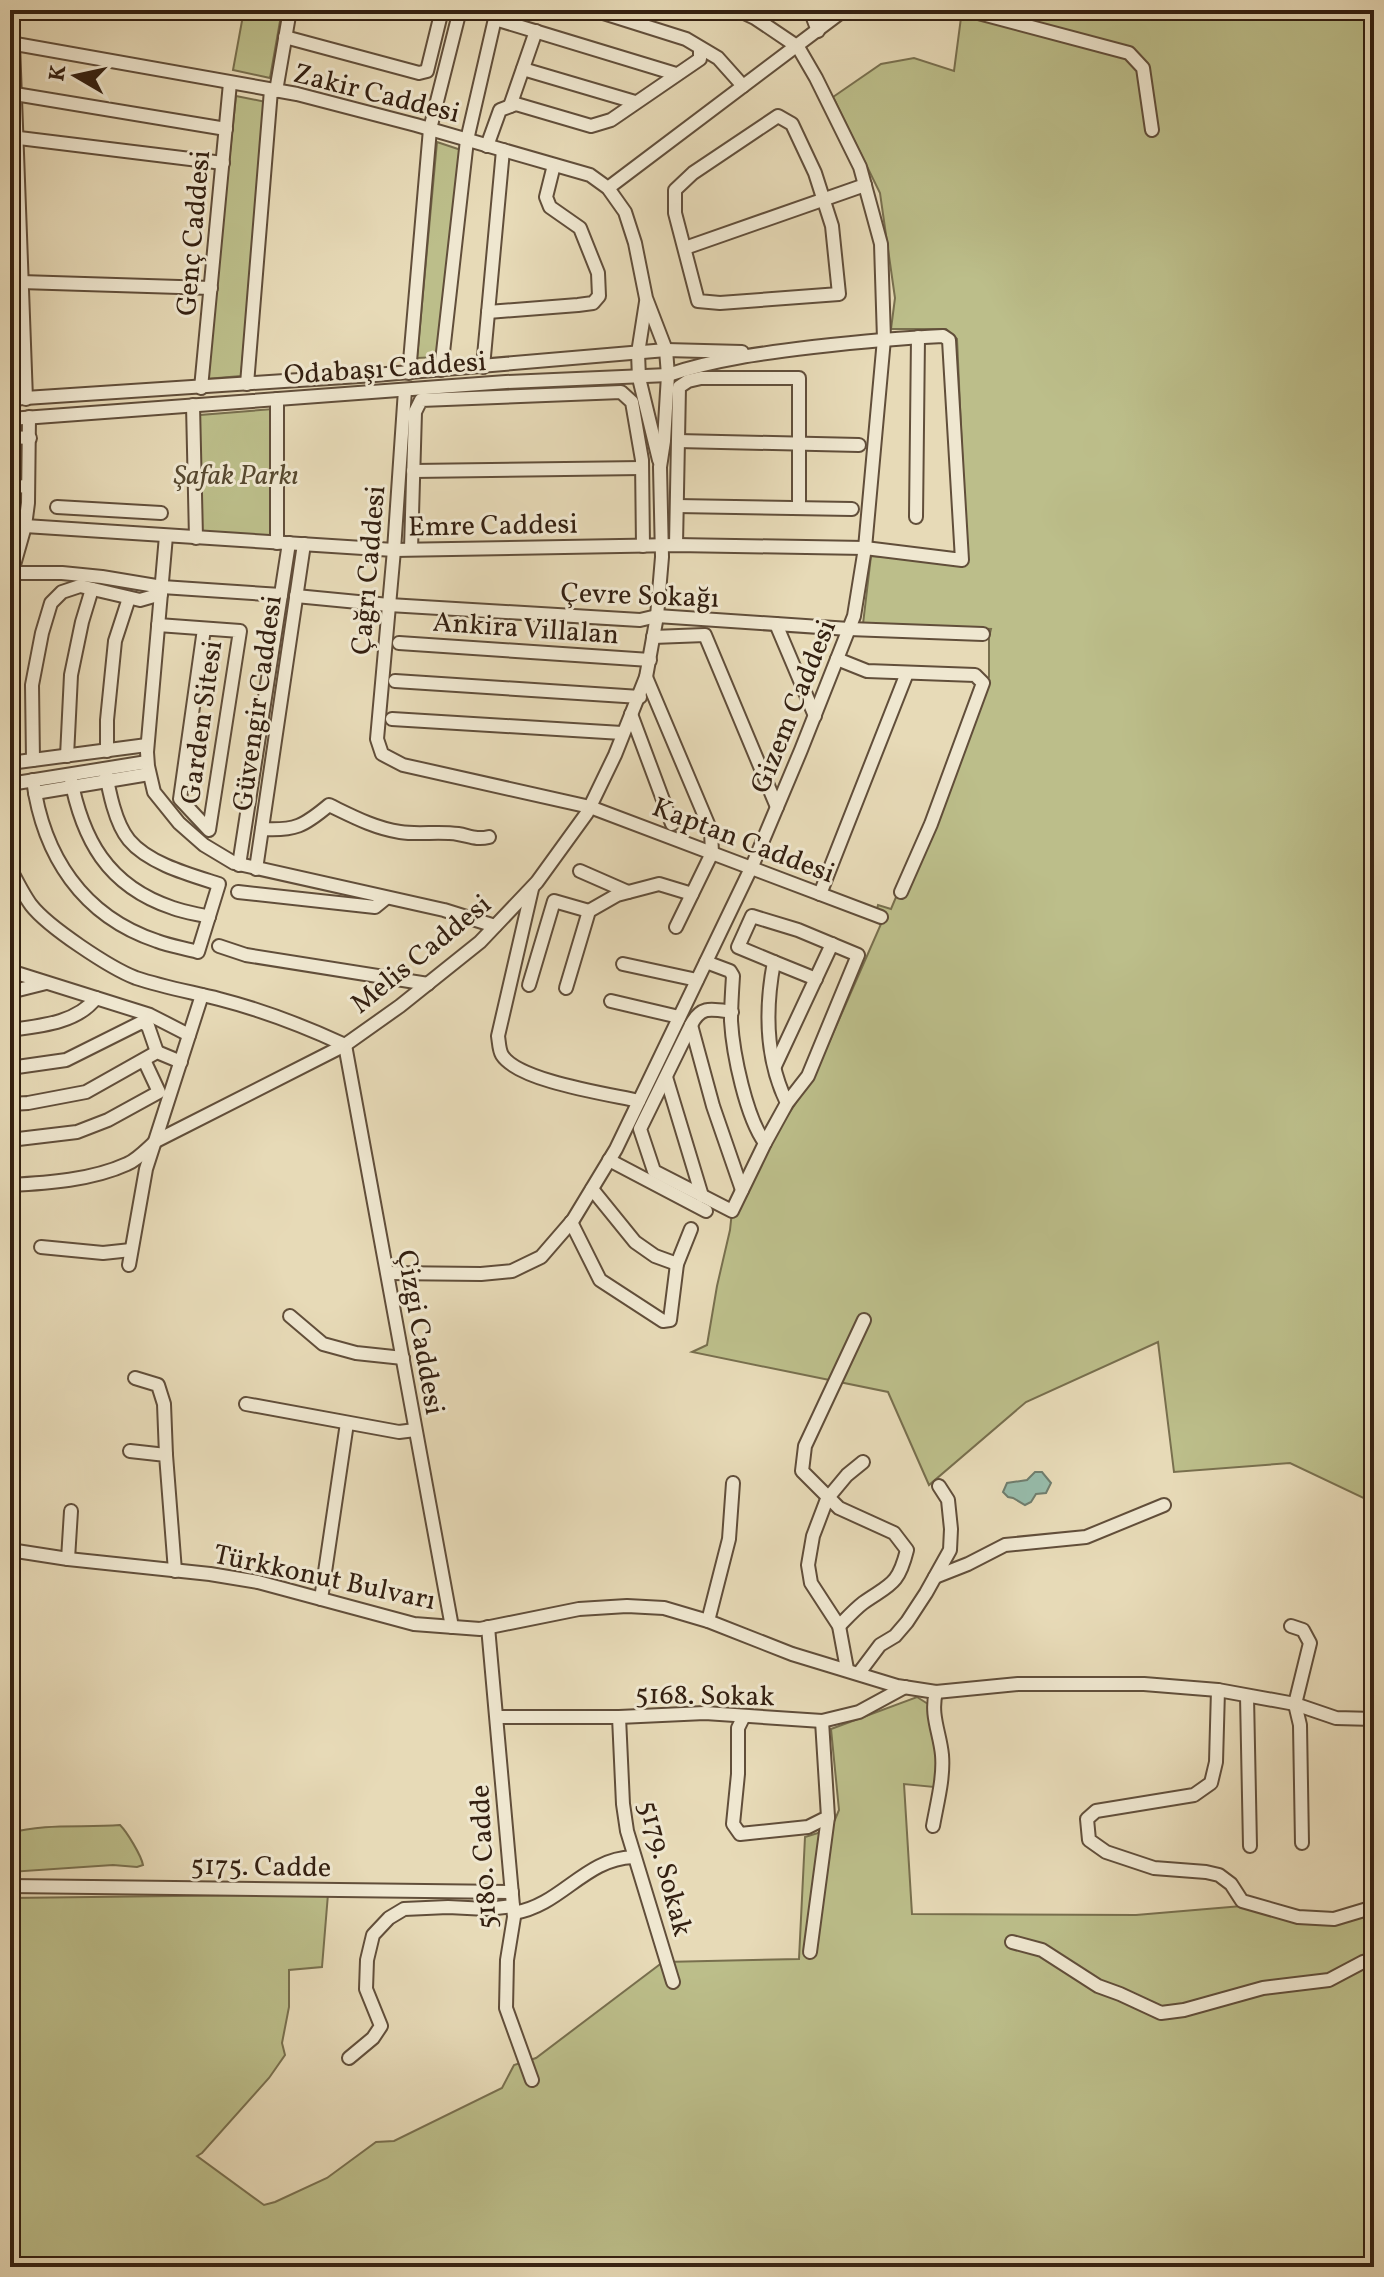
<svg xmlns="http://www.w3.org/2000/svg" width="1384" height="2277" viewBox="0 0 1384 2277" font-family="Vollkorn,serif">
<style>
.green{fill:#bcbe8a;stroke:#786f4e;stroke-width:2}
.water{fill:#97bbaa;stroke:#6f7d6d;stroke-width:2}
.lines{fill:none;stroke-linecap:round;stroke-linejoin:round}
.minor-casing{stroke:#614e3a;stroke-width:16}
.minor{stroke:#efe7d0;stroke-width:12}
.labels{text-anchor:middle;stroke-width:6;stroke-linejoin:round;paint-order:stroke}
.street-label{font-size:28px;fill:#342011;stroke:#efe7d0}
.park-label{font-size:28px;font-style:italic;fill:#56482f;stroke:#efe7d0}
</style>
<rect width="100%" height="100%" fill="#e7dab7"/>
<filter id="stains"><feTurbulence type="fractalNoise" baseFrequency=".0025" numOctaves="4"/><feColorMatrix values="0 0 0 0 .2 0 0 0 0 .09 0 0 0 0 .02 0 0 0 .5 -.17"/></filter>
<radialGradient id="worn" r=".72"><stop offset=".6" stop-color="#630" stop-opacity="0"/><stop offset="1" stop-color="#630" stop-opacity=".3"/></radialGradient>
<g class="green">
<path d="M244,10H282L270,78L233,70Z"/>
<path d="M962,10H1374V1382L1371,1383L1374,1392V1503L1290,1463L1174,1472L1158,1342L1026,1402L929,1485L888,1392L692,1352L707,1345L717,1286L730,1230L732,1211L773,1138L816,1072L881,924L874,921L878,905L891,909L989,677V637L991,629L863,624L871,556L967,563L957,339L946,329H891L895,298L880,193L833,97L881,64L914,58L954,71Z"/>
<path d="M236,96L266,102L241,376L206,379Z"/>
<path d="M437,142L461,150L438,357L417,358Z"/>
<path d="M273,409V538L199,534L200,415Z"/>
<path d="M917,1697L928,1704L929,1721L937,1759L934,1787L904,1784L912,1914L1136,1915L1242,1906L1306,1922L1365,1913L1374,1953V2267H10V1898L328,1894L322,1967L289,1970V2007L282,2043L285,2055L269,2078L202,2153L197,2156L264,2205L275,2202L327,2178L376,2142L394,2141L502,2088L514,2065L536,2058L663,1962L799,1959L805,1837L831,1829L839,1810L831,1729Z"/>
<path d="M120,1825C127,1832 141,1855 143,1865L137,1867L113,1865L10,1872V1833C45,1823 83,1828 120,1825Z"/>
</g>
<path class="water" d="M1035,1472H1042L1051,1483L1046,1493L1036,1494L1031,1502L1025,1505L1013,1498L1008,1497L1003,1492L1007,1483L1027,1480Z"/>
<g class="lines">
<g class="minor-casing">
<g id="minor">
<path d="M594,10L686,39L718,58L743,86"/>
<path d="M810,10L818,31"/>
<path d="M967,10L1129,53L1143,68L1152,130"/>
<path d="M495,19L676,74"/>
<path d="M285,37L419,73L427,71L442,10"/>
<path d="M10,43L297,94L416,125L590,175L608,188L625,212L635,243L646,298L666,350L668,375L664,441L660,467L662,557L657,616L646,677L615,755L587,813L537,882L480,942L400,1006L345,1045L156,1141C147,1149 137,1160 127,1164C92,1180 48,1183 10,1185"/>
<path d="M13,44L26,399"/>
<path d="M523,69L635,102"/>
<path d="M276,91L290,10"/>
<path d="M15,94L226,129"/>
<path d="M510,106L536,31"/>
<path d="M778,116L792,124L815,173L832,226L839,294L720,303L698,301L675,213V190L693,173Z"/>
<path d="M11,137L223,163"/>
<path d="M487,146L500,110L516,104L591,126L611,120L700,59V48"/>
<path d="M608,188L844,10"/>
<path d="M685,248L865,185"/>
<path d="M21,282L211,288"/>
<path d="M646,302L638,353L639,378L659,460"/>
<path d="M488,312L578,305L593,303L599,296L598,273L580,228L550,207L546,197L554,165"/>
<path d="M10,344L12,349L10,358"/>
<path d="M483,367L503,150"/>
<path d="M441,370L467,140L497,10"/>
<path d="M409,373L430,129L460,10"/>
<path d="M247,384L271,90"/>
<path d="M201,388L230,83"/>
<path d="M405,390L394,550L377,739L382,754L403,765L590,807L881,917"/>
<path d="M10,399L375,375L666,350L742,352"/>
<path d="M193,405L196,538"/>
<path d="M10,419L506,382L668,375C715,359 764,353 813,347C857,342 899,338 943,336L949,340L962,560L865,548L676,545L394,550L25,526"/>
<path d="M10,437L30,438"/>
<path d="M678,441L859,445"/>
<path d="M413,471L642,468"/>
<path d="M10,487L28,486"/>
<path d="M677,506L852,509"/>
<path d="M57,507L161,513"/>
<path d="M916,517L918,337"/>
<path d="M166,536L147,752L148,766L154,792L179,823L204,845L234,863L444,910L495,926"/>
<path d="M277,543V399"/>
<path d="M676,545L679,387L688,381L701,378H799V508"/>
<path d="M411,549L415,412L421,400L621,392L632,402L642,460L643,546"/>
<path d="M11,573H62L102,577L162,587L281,595"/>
<path d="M10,579L25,526L28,503L29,417"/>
<path d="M296,596L389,605L640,620L657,616L849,629L983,634"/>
<path d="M776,624L815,716"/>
<path d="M158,625L240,631L209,830L180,799L204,629"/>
<path d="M653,637L705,635L777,807"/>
<path d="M399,643L650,660"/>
<path d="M837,659L867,671L975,675L983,683L931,824L901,892"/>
<path d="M646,677L711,831L712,853L676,927"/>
<path d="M395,681L640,697"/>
<path d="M631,714L672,824"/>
<path d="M392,719L622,733"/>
<path d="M107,751V720L115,641L129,598"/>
<path d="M67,756L71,675L82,622L92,589"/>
<path d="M33,760L32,685L42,633L51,603L62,592L80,586L140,600L161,594"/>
<path d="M10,763L147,745"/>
<path d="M70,775C82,839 107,886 173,908C184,912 197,914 209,917"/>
<path d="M33,780C43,855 82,916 157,941C170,946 184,948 198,952L219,884C191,875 149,864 129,840C115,823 109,791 105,769"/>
<path d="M10,784L147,762"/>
<path d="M35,793L149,774"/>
<path d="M262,829C295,831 304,826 329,805C352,816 374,828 400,832C419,835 439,831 458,834C470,836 476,840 489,837"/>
<path d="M239,865L289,543"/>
<path d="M10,868C16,880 23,894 31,905C48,927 110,968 136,978C163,987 191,992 219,999C262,1010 304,1026 345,1045"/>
<path d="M256,869L304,544"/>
<path d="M580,871L628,892"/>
<path d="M532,889L498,1036C499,1042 499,1050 502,1055C518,1081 608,1094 639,1101"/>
<path d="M238,892L375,907L386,898"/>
<path d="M820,894L907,673"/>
<path d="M219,946L246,955L428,984"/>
<path d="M706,962L730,971L733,976C732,991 731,1006 731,1021C733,1054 746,1117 765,1143"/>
<path d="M774,962L816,979"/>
<path d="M623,964L697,980"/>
<path d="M10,971L150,1015L189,1035"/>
<path d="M529,985L554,901L589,911"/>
<path d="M566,988L589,911L617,895L659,884L692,894"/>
<path d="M10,992L46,983"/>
<path d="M611,1001L679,1017"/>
<path d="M732,1012C712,1009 701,1005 691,1025L640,1129L654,1171L732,1211L765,1143L787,1103C766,1060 765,1009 774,962L738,947L752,916L798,930L858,955L808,1076L787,1103"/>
<path d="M691,1025L713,1106L742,1190"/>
<path d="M10,1030C40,1026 77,1023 96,998"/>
<path d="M345,1045L452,1627"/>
<path d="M775,1066L832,944"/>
<path d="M10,1068L66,1060L142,1022L148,1026L157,1052"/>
<path d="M666,1077L702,1196"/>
<path d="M10,1104L28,1103L86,1092L157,1052L181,1062"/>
<path d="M10,1140L77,1132L108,1120L159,1092L144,1060"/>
<path d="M609,1160L706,1211"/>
<path d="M592,1189L635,1242L655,1256L677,1264"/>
<path d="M571,1222L600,1280L663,1321L670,1320L677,1264L691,1229"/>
<path d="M41,1247L103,1253L131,1250"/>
<path d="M129,1265L146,1169L202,995"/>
<path d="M388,1273L481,1274L512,1271L541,1257L573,1220L616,1149L753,864L801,750L854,616L865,548L884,339L881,244L860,167L816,78L798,47L755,18L738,10"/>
<path d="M290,1316L323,1344L356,1353L403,1358"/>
<path d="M135,1378L158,1385L164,1404L166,1455"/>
<path d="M246,1404L399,1432L415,1430"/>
<path d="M130,1451L166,1455L175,1571"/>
<path d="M10,1550L68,1559L210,1574L258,1582L414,1624L480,1629L579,1609L627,1606L664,1608L708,1621L792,1654L897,1686L936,1692L1018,1684H1144L1218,1690L1295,1704L1336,1718L1374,1719"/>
<path d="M68,1559L71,1511"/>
<path d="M935,1577L968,1564L1005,1545L1086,1537L1164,1505"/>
<path d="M321,1599L347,1423"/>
<path d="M708,1621L729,1539L733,1483"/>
<path d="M839,1626C846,1619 854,1610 863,1603C890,1584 898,1586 907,1550L894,1533L839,1508L802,1471L805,1446L864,1320"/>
<path d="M1291,1626L1303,1630L1310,1643L1295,1704L1300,1725L1302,1843"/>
<path d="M488,1627L514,1917L507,1960L506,2008L532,2080"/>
<path d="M847,1669L839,1626L811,1583L808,1565L813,1536L827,1499L847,1475L863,1462"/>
<path d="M859,1673L880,1645L895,1636L907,1622L926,1593L950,1550L951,1529L948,1500L939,1486"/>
<path d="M1218,1690L1216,1762L1211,1783L1194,1795L1096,1811L1087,1819L1089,1840L1106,1852L1154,1868L1206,1872L1219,1875L1231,1884L1242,1901L1298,1917L1334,1919L1374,1907"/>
<path d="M1247,1696L1250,1846"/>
<path d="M744,1716L738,1728V1774L733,1824L740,1834L808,1827L828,1817L822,1721"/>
<path d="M497,1717H619L705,1713L822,1721L859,1712L905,1687"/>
<path d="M619,1717L623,1804L627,1831L673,1982"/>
<path d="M933,1826C937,1803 944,1778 942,1755C940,1733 930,1715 936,1692"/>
<path d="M10,1886L512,1892"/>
<path d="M514,1913C562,1905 584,1859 633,1857"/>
<path d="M1012,1942L1042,1950L1098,1986L1120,1994L1161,2013L1184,2010L1263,1988L1329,1980L1363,1962L1374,1959"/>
<path d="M810,1952L828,1817"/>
<path d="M349,2058L373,2038L381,2026L366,1989L367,1960L373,1935L389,1918L404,1909L448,1907L487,1909L513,1906"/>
</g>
</g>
<use href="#minor" class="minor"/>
</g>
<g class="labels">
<g class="street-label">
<text transform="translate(377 92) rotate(14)" y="10">Zakir Caddesi</text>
<text transform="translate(192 233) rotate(-85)" y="10">Genç Caddesi</text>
<text transform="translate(385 367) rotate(-4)" y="10">Odabaşı Caddesi</text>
<text transform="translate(493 524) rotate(-1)" y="10">Emre Caddesi</text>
<text transform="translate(367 570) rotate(-85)" y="10">Çağrı Caddesi</text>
<text transform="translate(640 594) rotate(2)" y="10">Çevre Sokağı</text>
<text transform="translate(526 627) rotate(4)" y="10">Ankira Villalan</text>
<text transform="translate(256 703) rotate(-82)" y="10">Güvengir Caddesi</text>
<text transform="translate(792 706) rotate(-68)" y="10">Gizem Caddesi</text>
<text transform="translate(200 722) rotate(-82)" y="10">Garden Sitesi</text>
<text transform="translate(744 839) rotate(21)" y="10">Kaptan Caddesi</text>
<text transform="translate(420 953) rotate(-39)" y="10">Melis Caddesi</text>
<text transform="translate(422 1332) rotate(80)" y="10">Çizgi Caddesi</text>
<text transform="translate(325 1576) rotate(12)" y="10">Türkkonut Bulvarı</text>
<text transform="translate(705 1694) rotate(1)" y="10">5168. Sokak</text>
<text transform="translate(482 1857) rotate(-93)" y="10">5180. Cadde</text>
<text transform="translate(261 1865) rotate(1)" y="10">5175. Cadde</text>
<text transform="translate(667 1868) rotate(75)" y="10">5179. Sokak</text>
</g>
<g class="park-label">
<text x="236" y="484">Şafak Parkı</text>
</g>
</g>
<rect width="1384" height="2277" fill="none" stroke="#e7dab7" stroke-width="40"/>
<rect x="12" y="12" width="1360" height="2253" fill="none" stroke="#342011" stroke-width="4"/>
<rect x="20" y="20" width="1344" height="2237" fill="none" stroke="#342011" stroke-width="2"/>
<g transform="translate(76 76) rotate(279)" stroke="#efe7d0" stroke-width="6" paint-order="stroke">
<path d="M0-6L14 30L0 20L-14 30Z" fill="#342011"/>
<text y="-12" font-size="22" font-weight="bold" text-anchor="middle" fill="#342011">K</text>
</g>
<rect width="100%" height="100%" filter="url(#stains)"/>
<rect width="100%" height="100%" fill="url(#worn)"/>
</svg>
